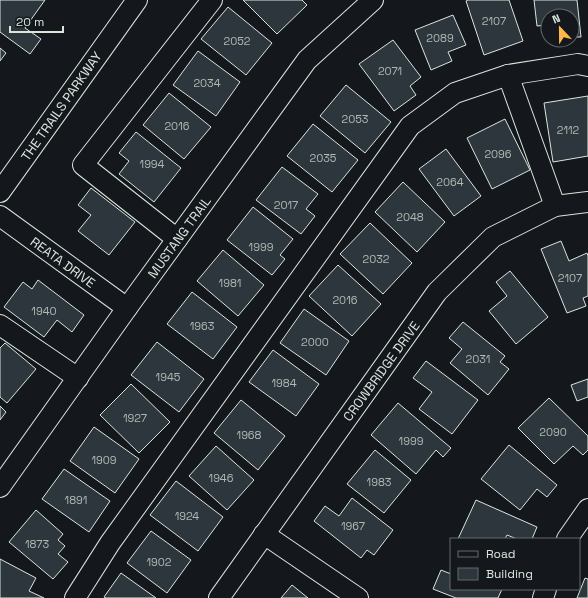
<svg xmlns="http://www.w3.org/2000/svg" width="588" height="598" viewBox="0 0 588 598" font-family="'Space Grotesk',sans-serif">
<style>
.building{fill:#2c363c;stroke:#d8e6dc}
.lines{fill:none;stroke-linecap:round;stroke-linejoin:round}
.minor-casing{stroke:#d8e6dc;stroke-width:22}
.minor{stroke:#14181c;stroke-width:20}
.labels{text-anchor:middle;stroke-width:3;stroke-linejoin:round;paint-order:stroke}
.number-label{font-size:11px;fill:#adbab4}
.street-label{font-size:13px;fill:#d8e6dc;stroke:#14181c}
</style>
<rect width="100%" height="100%" fill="#14181c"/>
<g class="building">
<path d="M0,0H45L25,28L41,39L30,54L0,32Z"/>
<path d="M243,0H302L307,5L277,34Z"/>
<path d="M468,0H509L523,41L484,55L466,1Z"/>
<path d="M534,0H577L581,37H572V16H548V25L537,26Z"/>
<path d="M228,7L272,43L246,75L201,39Z"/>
<path d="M453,15L466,45L448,52L452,61L431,70L415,30Z"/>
<path d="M393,40L421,77L410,86L416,95L394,111L359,64Z"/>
<path d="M0,48L6,53L0,61Z"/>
<path d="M198,51L240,82L216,116L173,85Z"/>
<path d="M346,85L391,122L365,153L320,116Z"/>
<path d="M169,93L211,127L184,159L143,125Z"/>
<path d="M588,96V156L553,162L544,103Z"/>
<path d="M505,119L530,170L492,189L467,138Z"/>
<path d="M313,124L358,160L332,192L287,156Z"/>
<path d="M136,132L181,168L154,202L119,174L129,161L119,153Z"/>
<path d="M446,149L481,196L454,216L419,169Z"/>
<path d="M282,167L318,194L306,209L315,216L301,234L256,200Z"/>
<path d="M403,182L445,222L417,252L375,212Z"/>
<path d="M91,188L135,222L109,255L78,231L91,215L78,205Z"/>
<path d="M253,207L293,239L280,255L285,259L272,275L227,240Z"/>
<path d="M370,223L412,263L383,294L340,254Z"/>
<path d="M561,241L569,261L587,253L588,256V296L583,298L586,306L567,313L541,249Z"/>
<path d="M223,250L264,285L238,316L197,281Z"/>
<path d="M338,265L381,304L352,336L309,296Z"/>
<path d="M510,271L548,317L516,344L489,311L507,296L496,282Z"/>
<path d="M38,280L84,315L72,332L57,320L44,337L4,307L23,282L32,289Z"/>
<path d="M192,292L237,327L213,359L167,324Z"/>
<path d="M304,309L349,341L326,375L280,343Z"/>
<path d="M463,322L505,356L500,362L509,369L488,395L450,363L462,349L449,338Z"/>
<path d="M157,342L204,379L179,412L131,375Z"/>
<path d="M5,343L36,369L7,403L0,397V348Z"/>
<path d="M273,350L319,384L296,416L249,382Z"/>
<path d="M426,361L478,400L452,434L419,409L432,392L413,378Z"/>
<path d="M588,379V397L577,401L571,385Z"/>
<path d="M131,384L170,422L139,453L100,415Z"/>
<path d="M549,398L588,436V450L583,455L573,446L554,464L518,428Z"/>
<path d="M241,400L285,436L258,470L214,433Z"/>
<path d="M398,403L451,448L443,457L436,450L416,474L371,435Z"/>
<path d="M0,406L6,412L0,420Z"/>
<path d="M94,427L139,459L115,493L70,461Z"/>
<path d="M509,445L557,485L547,497L537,489L520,510L481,479Z"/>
<path d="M216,446L254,480L227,510L189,476Z"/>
<path d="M375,450L411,480L384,513L347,484Z"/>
<path d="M64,469L110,501L89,532L42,499Z"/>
<path d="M176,481L223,517L198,551L150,515Z"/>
<path d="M352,498L393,530L374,555L367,550L361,558L314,521L325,506L339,516Z"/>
<path d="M476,500L537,527L532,539H517L507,535L505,539H458Z"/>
<path d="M36,510L63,534L58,540L65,546L58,554L68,562L53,579L9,542Z"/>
<path d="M151,531L191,560L167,593L127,563Z"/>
<path d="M0,559L36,578L29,591L44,598H0Z"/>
<path d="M441,570L451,574V589H502L498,598H456L433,589Z"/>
<path d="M121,573L156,598H106L104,597Z"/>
<path d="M585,578L588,579V598H577Z"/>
<path d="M292,585L308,598H281Z"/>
</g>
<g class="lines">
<g class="minor-casing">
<g id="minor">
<path d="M508,75L555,206"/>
<path d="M0,192L137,0"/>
<path d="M0,216L127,308"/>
<path d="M177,239L83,165L212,0"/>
<path d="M0,325L78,378"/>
<path d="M0,487L127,308L307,60L373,0"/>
<path d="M264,534L358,598"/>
<path d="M567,539L588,509"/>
<path d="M75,598L110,543L410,126L455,93L508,75L578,64L588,66"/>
<path d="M219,598L437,292L493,237L555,206L588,202"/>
<path d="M543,598L546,589"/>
</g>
</g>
<use href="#minor" class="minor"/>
</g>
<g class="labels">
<g class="number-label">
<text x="494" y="25">2107</text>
<text x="440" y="42">2089</text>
<text x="237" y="45">2052</text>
<text x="390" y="75">2071</text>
<text x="207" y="87">2034</text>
<text x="355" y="123">2053</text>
<text x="177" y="130">2016</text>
<text x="568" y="134">2112</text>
<text x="498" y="158">2096</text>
<text x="323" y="162">2035</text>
<text x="152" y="168">1994</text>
<text x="450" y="186">2064</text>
<text x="286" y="209">2017</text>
<text x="410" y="221">2048</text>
<text x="261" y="251">1999</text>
<text x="376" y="263">2032</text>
<text x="570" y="282">2107</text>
<text x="230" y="287">1981</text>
<text x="345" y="304">2016</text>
<text x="44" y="315">1940</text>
<text x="202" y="330">1963</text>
<text x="315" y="346">2000</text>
<text x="478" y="363">2031</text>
<text x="168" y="381">1945</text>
<text x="284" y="387">1984</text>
<text x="135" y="422">1927</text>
<text x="553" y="436">2090</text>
<text x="249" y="439">1968</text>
<text x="411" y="445">1999</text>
<text x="104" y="464">1909</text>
<text x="221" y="482">1946</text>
<text x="379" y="486">1983</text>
<text x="76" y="504">1891</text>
<text x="187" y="520">1924</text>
<text x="353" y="530">1967</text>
<text x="37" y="548">1873</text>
<text x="159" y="566">1902</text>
</g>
<g class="street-label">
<text transform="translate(61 106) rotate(-55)" y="5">THE TRAILS PARKWAY</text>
<text transform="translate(179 237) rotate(-54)" y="5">MUSTANG TRAIL</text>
<text transform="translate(63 262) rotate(36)" y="5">REATA DRIVE</text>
<text transform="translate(381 371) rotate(-54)" y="5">CROWBRIDGE DRIVE</text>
</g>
</g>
<rect x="450" y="538" width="130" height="52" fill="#14181c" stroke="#626a69"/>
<rect x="458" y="551" width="20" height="6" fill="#14181c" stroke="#626a69"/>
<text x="486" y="558" font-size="12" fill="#d8e6dc">Road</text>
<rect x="458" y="568" width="20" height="12" fill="#2c363c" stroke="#626a69"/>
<text x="486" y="578" font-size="12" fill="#d8e6dc">Building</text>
<g transform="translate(560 28) rotate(338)"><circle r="19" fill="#14181c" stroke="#626a69"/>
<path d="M0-3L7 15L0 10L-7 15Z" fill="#ffb74d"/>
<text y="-6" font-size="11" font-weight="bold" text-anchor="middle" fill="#d8e6dc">N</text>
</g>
<path d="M10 26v6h53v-6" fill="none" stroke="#d8e6dc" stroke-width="2"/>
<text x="16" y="26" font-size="12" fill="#d8e6dc" stroke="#14181c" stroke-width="3" paint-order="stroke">20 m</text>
</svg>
